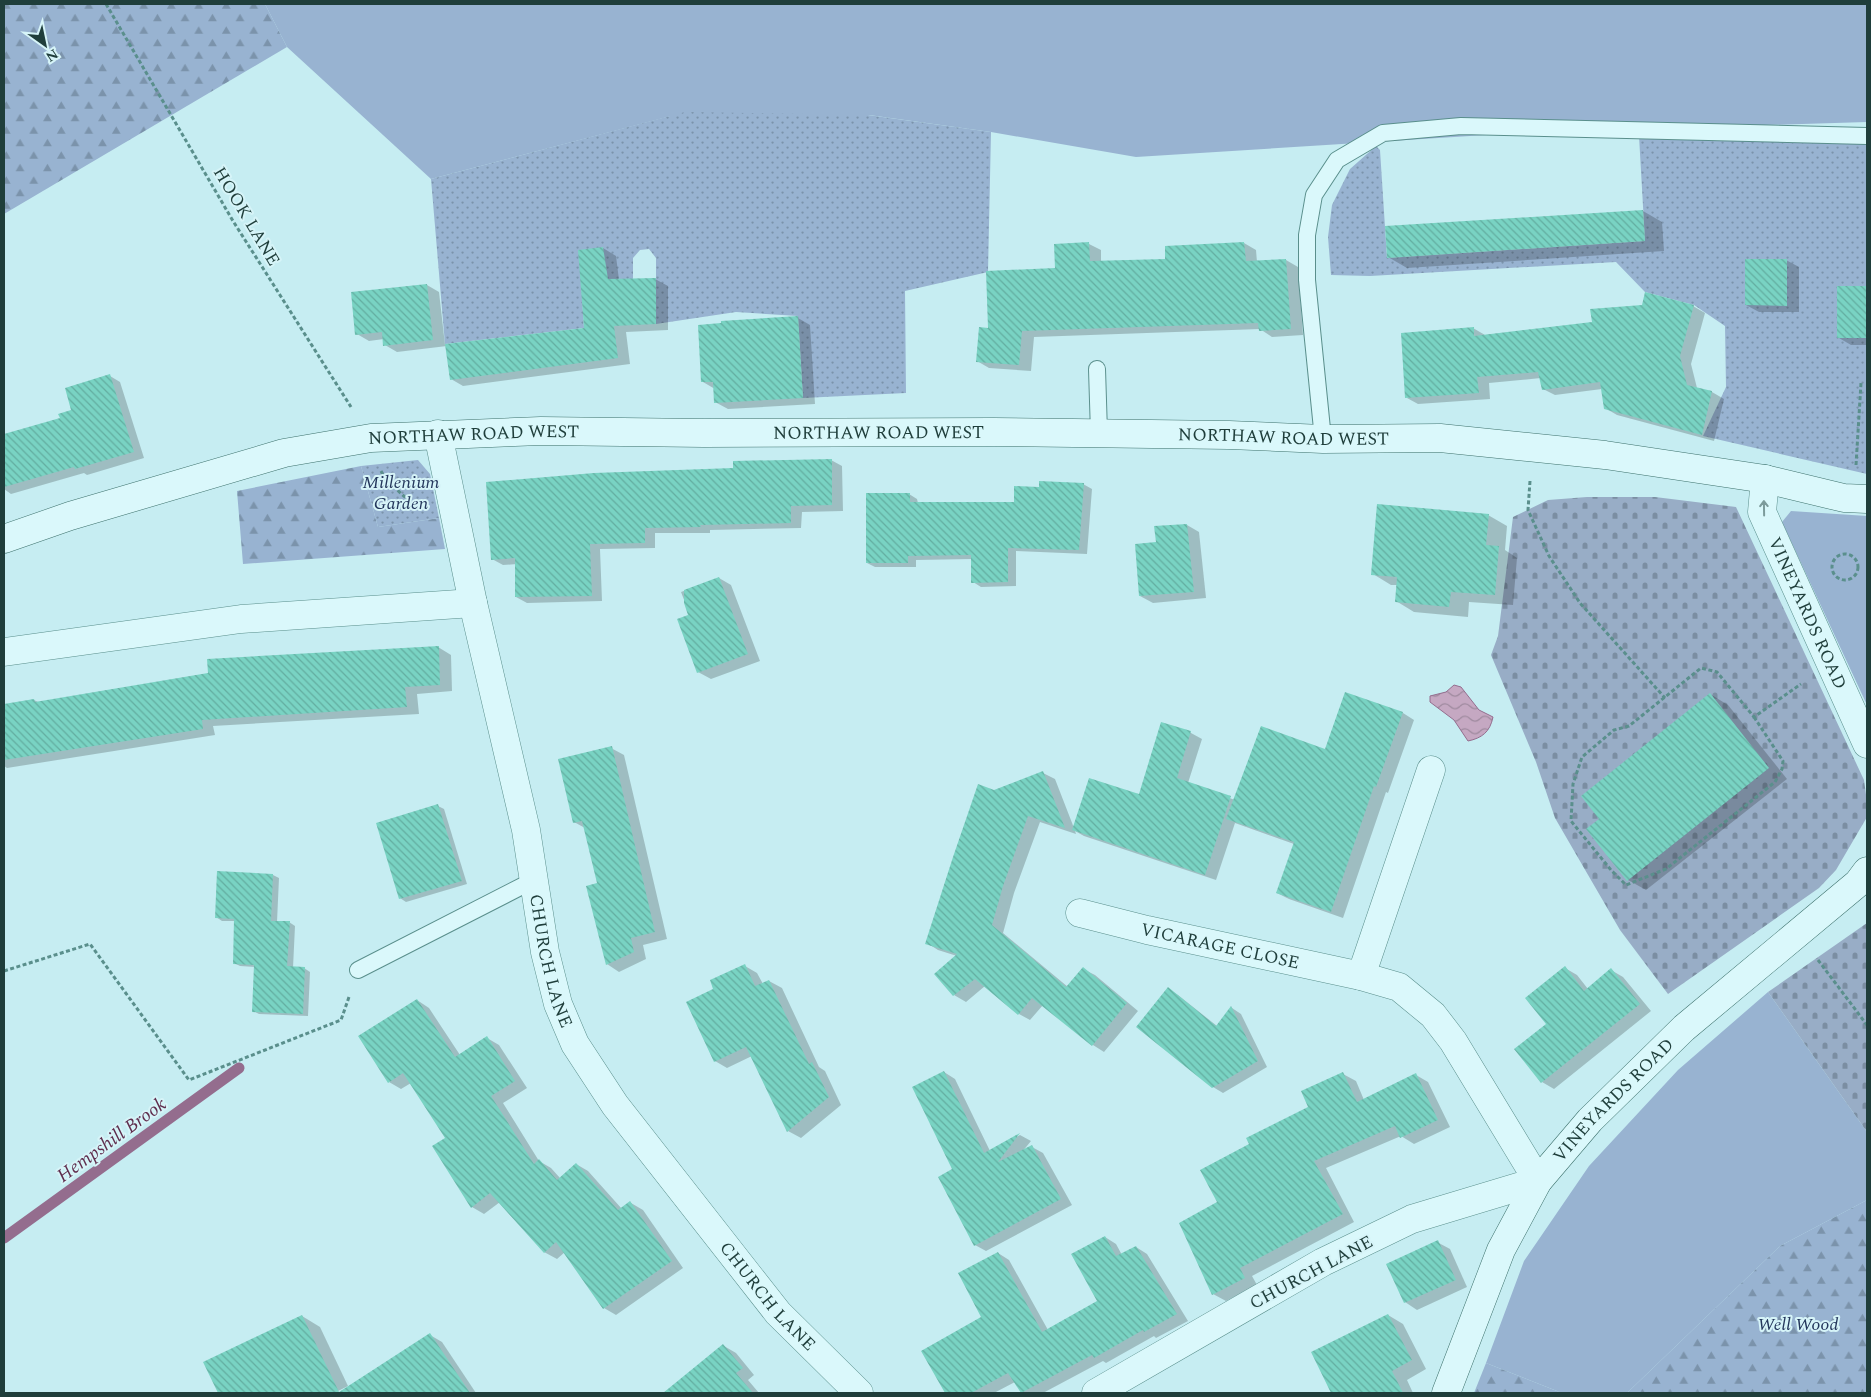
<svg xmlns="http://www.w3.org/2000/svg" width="1871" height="1397" viewBox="0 0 1871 1397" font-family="Spectral,serif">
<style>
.green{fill:#98b3d1}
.forest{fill:url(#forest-firs)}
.cemetery{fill:url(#cemetery-stones)}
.garden{fill:url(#garden-dots)}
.water{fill:url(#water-waves);stroke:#946d8e}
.shadow{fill:#0003}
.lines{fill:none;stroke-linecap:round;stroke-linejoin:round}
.stream{stroke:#946d8e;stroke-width:11}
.building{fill:url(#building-back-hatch)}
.lane-casing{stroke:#5a8f8c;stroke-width:18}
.street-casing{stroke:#5a8f8c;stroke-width:29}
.secondary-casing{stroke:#3d716c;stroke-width:29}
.path{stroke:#5a8f8c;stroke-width:3;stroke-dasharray:4 2.5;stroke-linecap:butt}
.lane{stroke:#daf8fb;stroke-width:16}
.street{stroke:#daf8fb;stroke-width:28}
.secondary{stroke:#daf8fb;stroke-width:28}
.oneway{stroke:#7c9b9b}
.labels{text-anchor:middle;stroke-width:4;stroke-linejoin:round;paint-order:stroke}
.street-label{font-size:18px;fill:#1f3e3b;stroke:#d6f4f8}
.park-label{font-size:18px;font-style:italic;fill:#24375c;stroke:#d6f4f8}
.water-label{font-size:19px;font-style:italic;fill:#5f2d4d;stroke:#d6f4f8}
</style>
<defs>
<pattern id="forest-firs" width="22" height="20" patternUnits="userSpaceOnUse" patternTransform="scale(1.25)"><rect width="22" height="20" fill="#98b3d1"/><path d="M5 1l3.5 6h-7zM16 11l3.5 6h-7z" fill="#7b93ab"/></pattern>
<pattern id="cemetery-stones" width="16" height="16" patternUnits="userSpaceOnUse" patternTransform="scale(1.25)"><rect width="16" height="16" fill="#98adc6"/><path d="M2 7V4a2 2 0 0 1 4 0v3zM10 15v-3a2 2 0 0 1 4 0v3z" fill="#7b8ea2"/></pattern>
<pattern id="garden-dots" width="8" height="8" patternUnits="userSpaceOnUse" patternTransform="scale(1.25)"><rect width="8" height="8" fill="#98b3d1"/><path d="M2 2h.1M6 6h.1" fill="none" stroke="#7b93ab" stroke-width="1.8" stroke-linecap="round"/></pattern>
<pattern id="water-waves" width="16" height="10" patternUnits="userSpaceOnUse" patternTransform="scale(1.25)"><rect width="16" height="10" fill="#c5a8c2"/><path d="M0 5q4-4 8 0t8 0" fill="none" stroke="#9f8a9f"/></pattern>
<pattern id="building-back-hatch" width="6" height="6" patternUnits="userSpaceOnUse" patternTransform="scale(1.25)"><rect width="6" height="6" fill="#79d3c3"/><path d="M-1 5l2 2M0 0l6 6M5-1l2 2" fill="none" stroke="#63ada0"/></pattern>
</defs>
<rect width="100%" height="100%" fill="#c6edf2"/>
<g class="green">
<path d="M265,4H1867V122L1534,132L1136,157L991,132L869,115L671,116L431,179L287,47Z"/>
<path d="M1791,511L1867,516V705L1782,522Z"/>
<path d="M1768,992L1867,1132V1200L1780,1246L1627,1393H1562L1486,1363L1524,1261L1589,1166L1678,1070Z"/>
</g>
<g class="forest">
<path d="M4,4H265L287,47L4,214Z"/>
<path d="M361,466L378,527L439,518L445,549L243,564L237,491Z"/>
<path d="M1867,1200V1393H1627L1780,1246Z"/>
<path d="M1486,1363L1562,1393H1474Z"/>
</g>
<g class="cemetery">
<path d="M1587,497H1655L1736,507L1864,780L1867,802V817L1836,870L1819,888L1668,994L1620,930L1555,818L1536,762L1491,655L1498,636L1513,517L1548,500Z"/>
<path d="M1867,923V1132L1768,992Z"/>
</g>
<g class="garden">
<path d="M685,112L868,115L991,132L988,272L905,291L906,393L803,398L798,316L736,312L656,324V258L649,249L640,250L633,258V279L581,280L584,328L445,344L431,179Z"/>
<path d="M1639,136L1867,140V474L1703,436L1726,387L1725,326L1694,305L1645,292L1616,262L1370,276L1331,275L1328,237L1332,205L1350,169L1376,146L1380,150L1387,258L1645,241Z"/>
<path d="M418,460L430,474L439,518L378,527L361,466Z"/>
</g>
<path class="water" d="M1454,685L1461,687L1479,710L1493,717C1490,732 1482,738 1468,741L1454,720L1430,702V696L1446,692Z"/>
<g class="shadow">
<path d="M1643,211L1662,222L1664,251L1407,268L1388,257L1386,228Z"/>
<path d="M1244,243L1256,250L1257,262L1286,260L1298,267L1303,335L1272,337L1260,329L1034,337L1031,371L989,368L977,361L990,329L1056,269L1089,244L1101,250V262L1167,260Z"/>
<path d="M603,248L616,256L619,280L655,279L668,286V330L626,332L630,364L463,386L451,379L447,346L397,352L385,345L384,339L369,341L357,334L427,285L439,292L445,345L585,329Z"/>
<path d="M1786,260L1799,267V312H1759L1746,305Z"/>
<path d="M1839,287H1867V345H1851L1839,338Z"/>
<path d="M1693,306L1705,313L1691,364L1697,388L1712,392L1724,399L1714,441L1617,415L1605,408L1602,389L1555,395L1543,389L1541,378L1489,383L1490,399L1418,404L1407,398L1473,328L1485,335L1594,323Z"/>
<path d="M798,318L810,325L815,404L728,409L715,402V389L703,382Z"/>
<path d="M110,376L120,382L144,458L87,475L84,473L11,494L4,489V436L61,419L73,411Z"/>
<path d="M831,460L842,466L843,511L802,512L801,528L710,530V533H655V548L600,549L602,601L527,603L516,597L517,564L503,565L492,559L734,469Z"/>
<path d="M1083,484L1092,489L1087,554L1016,551V586L981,587L973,582L972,559L916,560V567H875L867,563L909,494L917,499L918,503H1015L1040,488Z"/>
<path d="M1488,515L1507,526L1505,550L1517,558L1513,605L1469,602L1468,617L1414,612L1396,601L1397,585H1391L1373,574Z"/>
<path d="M1187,525L1199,532L1206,598L1153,603L1140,596L1158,543Z"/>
<path d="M719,578L731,585L760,661L711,679L698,672L690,615L681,592Z"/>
<path d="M438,647L451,655L452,691L417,694L419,714L213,726L215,735L7,768L4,766V705L34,700L38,702Z"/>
<path d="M1710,694L1728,705L1787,779L1646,890L1628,880L1601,819Z"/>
<path d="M1403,713L1414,720L1388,793L1386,792L1343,918L1289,899L1277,893L1294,844L1235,823L1216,880L1084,836L1075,831L1076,834L1040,822L1014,893L1003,933L1068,987L1083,969L1095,975L1138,1011L1104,1052L1093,1045L1043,1005L1030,1020L1019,1014L985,986L966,1002L954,995L936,974L957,956L938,950L927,943L994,791L1043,773L1055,779L1074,828L1140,796L1162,724L1191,733L1202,739L1188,783L1235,800L1326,750Z"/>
<path d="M611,748L624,755L667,939L643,945L646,959L619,972L607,964L588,887L598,884L585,828L574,822Z"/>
<path d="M438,806L444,809L467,884L406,902L400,898Z"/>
<path d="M218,873L273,875L279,878L277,922H289L295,926L293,968H304L310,972L308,1016L259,1014L253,1011L255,967L240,966L234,963L236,921H222L216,917Z"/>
<path d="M745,966L757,973L763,984L769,981L782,988L819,1067L825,1071L841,1105L801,1138L788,1131L752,1056L727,1068L715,1061V989Z"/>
<path d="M1565,968L1577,975L1588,989L1611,970L1623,977L1651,1011L1554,1089L1542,1082L1548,1024Z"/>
<path d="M1168,989L1178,995L1217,1026L1232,1008L1241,1014L1267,1067L1223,1093L1213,1087L1138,1026Z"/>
<path d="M417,1000L429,1008L460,1055L487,1038L499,1045L527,1088L503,1103L539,1161L551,1168L560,1178L576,1164L588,1171L622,1209L631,1203L643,1210L683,1268L616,1315L604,1308L565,1252L557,1259L544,1252L500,1202L484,1214L472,1207L446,1138L411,1083L401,1089L389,1082Z"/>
<path d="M944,1072L955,1079L990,1151L1020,1135L1031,1141L1022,1152L1032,1147L1043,1153L1072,1205L986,1251L975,1245L954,1170Z"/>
<path d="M1343,1074L1356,1081L1364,1100L1416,1075L1428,1082L1450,1127L1414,1144L1401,1136L1326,1168L1354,1222L1252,1276L1257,1285L1226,1301L1213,1294L1218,1202L1250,1144L1309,1107Z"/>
<path d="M1105,1237L1116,1244L1122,1255L1136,1247L1147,1254L1188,1321L1156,1338L1154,1336L1106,1363L1103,1361L1043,1393H1022L1015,1382L994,1393H946L922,1351L983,1317L998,1253L1009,1260L1048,1330L1099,1301Z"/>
<path d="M1437,1242L1450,1249L1467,1287L1417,1310L1405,1302Z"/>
<path d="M1388,1315L1403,1324L1426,1369L1407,1380L1413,1393H1371L1368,1388L1366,1393H1333L1313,1353Z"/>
<path d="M302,1316L320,1327L348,1386L334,1393H219L205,1362Z"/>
<path d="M430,1335L442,1342L476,1393H371L362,1379Z"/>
<path d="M724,1346L736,1353L754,1375L748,1380L759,1393H665Z"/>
</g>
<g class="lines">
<path class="stream" d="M4,1238L239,1068"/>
</g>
<g class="building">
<path d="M1643,210L1645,241L1387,258L1385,226Z"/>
<path d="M1089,242L1090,261L1165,259V246L1244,242L1246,261L1286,259L1291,329L1259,331L1258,323L1022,331L1019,365L976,362L979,327L988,328L986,271L1055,268L1054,244Z"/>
<path d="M603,247L608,279L656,278V324L614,326L618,358L450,380L445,344L584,328L578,250Z"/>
<path d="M1745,259H1787V306L1745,305Z"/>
<path d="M427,284L433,340L383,346L382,332L355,335L351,292Z"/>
<rect x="1837" y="286" width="30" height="52"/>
<path d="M1645,292L1694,305L1680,356L1687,385L1712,391L1702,435L1604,409L1600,382L1542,390L1538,372L1477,377L1479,393L1405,398L1401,333L1474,327V336L1592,322L1590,309L1642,305Z"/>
<path d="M798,316L803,398L714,403L713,382H701L698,325L721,323V321Z"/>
<path d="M110,374L134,452L75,469L74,467L4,487V434L60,418L58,414L71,410L65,388Z"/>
<path d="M832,459V505L791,506V523L700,525L701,527L645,528V543L590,544L592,596L515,597V558L491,560L486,482L594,473L733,468V461Z"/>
<path d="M1039,481L1084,483L1079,550L1008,548V582L971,583V555L908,556V563H866V493H910V502H1014V486L1039,487Z"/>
<path d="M1377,504L1489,514L1486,545L1499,546L1495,595L1451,592L1449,607L1395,602L1397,577L1371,575Z"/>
<path d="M1187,524L1194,592L1139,596L1135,544L1156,542L1154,526Z"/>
<path d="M719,577L748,654L697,673L677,619L688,615L684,603V590Z"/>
<path d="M439,646L440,685L405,687L407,707L202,720L203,729L4,760V704L34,699L35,702L208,673L207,659Z"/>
<path d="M1345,692L1403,712L1376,787L1374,786L1331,912L1276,893L1294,842L1226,819L1261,726L1325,749Z"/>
<path d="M1710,693L1769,768L1627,881L1586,829L1599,819L1581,796Z"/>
<path d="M1161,722L1191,731L1177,778L1231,796L1205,875L1072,830L1089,778L1139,794Z"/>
<path d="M612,746L655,932L631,938L634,952L606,965L586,886L597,883L582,821L573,823L558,759Z"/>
<path d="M1043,771L1065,828L1028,816L1003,886L992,925L1066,987L1083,967L1127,1003L1092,1046L1032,998L1018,1015L975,979L953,996L934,974L957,954L925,944L953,857L978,784L994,790Z"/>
<path d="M438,804L462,881L399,899L376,823Z"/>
<path d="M217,871L273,874L271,921H290L287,966L305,967L303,1014L252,1012L254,965L233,964L234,919L215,918Z"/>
<path d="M745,964L755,986L769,980L809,1064L812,1062L829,1097L787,1132L746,1047L714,1062L686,1002L713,989L710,980Z"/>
<path d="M1565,966L1584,991L1611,968L1640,1004L1541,1083L1514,1049L1546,1024L1525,998Z"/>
<path d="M1168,987L1216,1026L1231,1006L1258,1061L1212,1088L1136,1027Z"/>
<path d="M417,999L455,1057L487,1036L515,1081L491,1096L534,1164L539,1159L557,1180L576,1163L618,1210L630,1201L672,1261L603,1309L556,1242L544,1253L490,1193L471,1208L432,1146L445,1138L403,1073L388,1083L358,1036Z"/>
<path d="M944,1071L984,1153L1020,1133L998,1162L1032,1145L1061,1199L974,1246L938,1177L952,1169L912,1087Z"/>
<path d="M1343,1072L1357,1102L1416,1073L1438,1120L1400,1138L1395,1126L1314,1161L1343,1214L1240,1268L1245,1278L1212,1295L1179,1223L1217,1202L1200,1170L1249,1144L1246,1138L1308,1107L1301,1091Z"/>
<path d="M1105,1236L1116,1256L1136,1246L1177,1314L1144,1332L1143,1330L1094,1358L1092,1355L1021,1393L1008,1373L971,1393H945L921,1351L981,1317L958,1273L998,1252L1042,1332L1097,1301L1071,1254Z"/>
<path d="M1438,1240L1456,1280L1404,1303L1386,1264Z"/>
<path d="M1388,1314L1412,1360L1392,1371L1403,1393H1331L1311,1352Z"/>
<path d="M302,1315L339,1392L430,1333L470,1393H218L203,1362Z"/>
<path d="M723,1344L743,1368L736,1373L753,1393H663Z"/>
</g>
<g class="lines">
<g class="lane-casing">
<g id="lane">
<path d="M1097,369L1099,433"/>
<path d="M1323,439L1307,280V235L1314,195L1337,160L1383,133L1461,126L1867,136"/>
<path d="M358,970L534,880"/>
</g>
</g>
<g class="street-casing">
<g id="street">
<path id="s1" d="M438,434L473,603L526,830L545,952L558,1004L575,1044L615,1105L778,1313L859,1393"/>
<path id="s2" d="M1765,479L1762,512L1867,744"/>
<path d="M4,652L241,619L473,603"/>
<path id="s3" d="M1080,913L1147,930L1361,976L1399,987L1433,1015L1453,1041L1538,1181L1412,1219L1323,1262L1096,1393"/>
<path d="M1361,976L1431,770"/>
</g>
</g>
<g class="secondary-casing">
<g id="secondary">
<path id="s4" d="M4,539L70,516L284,453L371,438L541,431L704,433L994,432L1229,435L1323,439L1440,438L1605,455L1765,479L1844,498L1867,499"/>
<path id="s5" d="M1446,1393L1501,1250L1538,1181L1590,1120L1684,1028L1858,883L1867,871"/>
</g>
</g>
<g class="path">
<path d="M106,4L233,221L351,407"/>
<path d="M1856,465L1861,383"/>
<path d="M381,471L385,479L416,507"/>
<path d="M1530,481L1528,510L1549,556L1580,603L1665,698"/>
<circle cx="1845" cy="567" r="13"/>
<path d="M1754,717L1783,761L1782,769L1775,782L1666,869L1626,885L1611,870L1571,821L1573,784L1582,757L1614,730L1629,726L1701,668L1717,672L1754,717L1801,684"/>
<path d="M1818,960L1867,1025"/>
<path d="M4,971L90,944L189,1080L341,1020L349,997"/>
</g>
<use href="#lane" class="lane"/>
<use href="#street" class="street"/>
<use href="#secondary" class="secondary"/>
</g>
<defs><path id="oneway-shaft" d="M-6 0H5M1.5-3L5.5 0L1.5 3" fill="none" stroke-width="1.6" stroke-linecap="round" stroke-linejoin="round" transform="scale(1.25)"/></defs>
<use class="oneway" href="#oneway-shaft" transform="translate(1764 508) rotate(-91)"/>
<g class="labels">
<g class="street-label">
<text transform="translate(247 216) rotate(59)" y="6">HOOK LANE</text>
<text dy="6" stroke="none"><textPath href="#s4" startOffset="889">NORTHAW ROAD WEST</textPath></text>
<text dy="6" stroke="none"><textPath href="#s4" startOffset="484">NORTHAW ROAD WEST</textPath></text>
<text dy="6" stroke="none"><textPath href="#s4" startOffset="1294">NORTHAW ROAD WEST</textPath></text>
<text dy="6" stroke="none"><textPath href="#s2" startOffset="144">VINEYARDS ROAD</textPath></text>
<text dy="6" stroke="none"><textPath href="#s3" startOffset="144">VICARAGE CLOSE</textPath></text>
<text dy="6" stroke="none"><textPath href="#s1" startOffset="539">CHURCH LANE</textPath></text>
<text dy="6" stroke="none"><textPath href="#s5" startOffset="342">VINEYARDS ROAD</textPath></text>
<text transform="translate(1311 1272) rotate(-28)" y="6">CHURCH LANE</text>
<text dy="6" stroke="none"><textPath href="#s1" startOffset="944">CHURCH LANE</textPath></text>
</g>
<g class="park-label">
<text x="401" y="488">Millenium<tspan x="401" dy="21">Garden</tspan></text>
<text x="1798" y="1330">Well Wood</text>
</g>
<g class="water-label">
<text transform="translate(111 1139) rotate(-36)" y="7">Hempshill Brook</text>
</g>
</g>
<rect width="1871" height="1397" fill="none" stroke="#1f3e3b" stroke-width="10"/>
<g transform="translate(45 45) rotate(147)" stroke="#d6f4f8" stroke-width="4" paint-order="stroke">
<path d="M0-4L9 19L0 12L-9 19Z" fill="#1f3e3b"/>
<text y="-8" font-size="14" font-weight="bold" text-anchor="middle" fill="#1f3e3b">N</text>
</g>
</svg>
